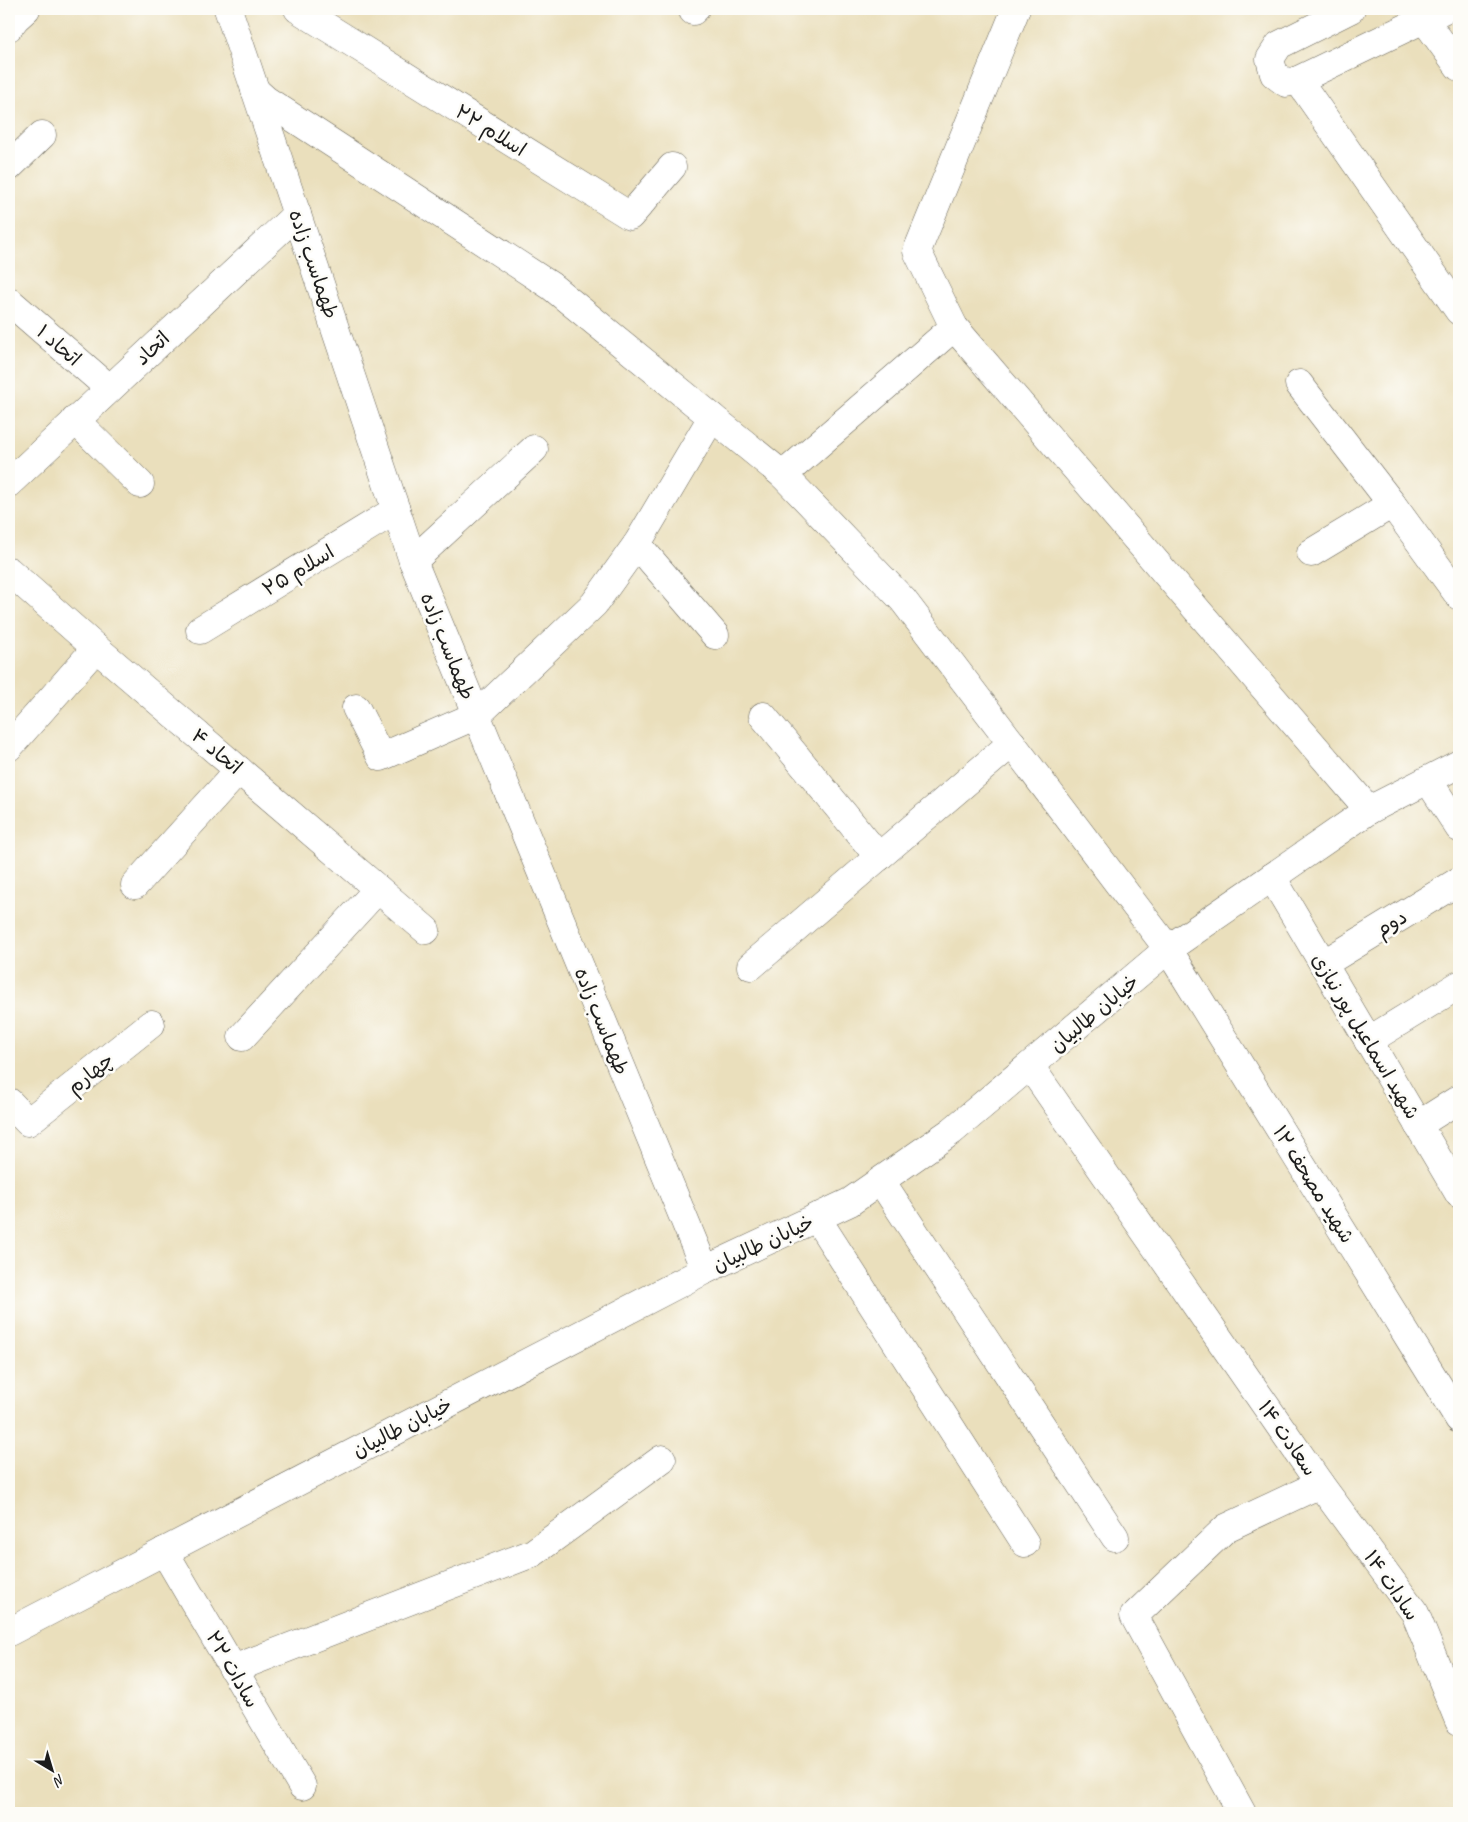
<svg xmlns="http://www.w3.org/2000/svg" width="1468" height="1822" viewBox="0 0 1468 1822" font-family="Caveat,'Playpen Sans Arabic',sans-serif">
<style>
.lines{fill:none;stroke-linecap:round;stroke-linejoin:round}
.minor-casing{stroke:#646054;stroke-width:29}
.secondary-casing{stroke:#646054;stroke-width:29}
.minor{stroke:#fff;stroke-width:28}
.secondary{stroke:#fff;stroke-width:28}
.labels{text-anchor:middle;stroke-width:5;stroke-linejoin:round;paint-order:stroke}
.street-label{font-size:20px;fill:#1c1c1c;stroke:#fdfcf7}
</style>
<rect width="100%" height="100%" fill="#fdfcf7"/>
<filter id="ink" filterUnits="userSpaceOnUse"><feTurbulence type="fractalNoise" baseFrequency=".02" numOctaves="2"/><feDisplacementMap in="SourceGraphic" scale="10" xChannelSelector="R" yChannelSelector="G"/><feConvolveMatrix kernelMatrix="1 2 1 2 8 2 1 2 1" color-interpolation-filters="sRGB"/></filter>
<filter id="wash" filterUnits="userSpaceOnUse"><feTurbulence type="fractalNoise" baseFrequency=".0096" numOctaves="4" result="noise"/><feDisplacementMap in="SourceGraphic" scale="20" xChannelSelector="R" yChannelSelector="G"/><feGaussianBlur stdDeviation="1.12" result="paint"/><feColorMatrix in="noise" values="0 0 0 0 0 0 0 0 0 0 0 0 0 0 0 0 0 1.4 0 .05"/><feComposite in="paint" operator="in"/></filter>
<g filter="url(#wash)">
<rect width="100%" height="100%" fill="#eadfbc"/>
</g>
<g filter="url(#ink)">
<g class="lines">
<g class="minor-casing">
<g id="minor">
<path d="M298,9L630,216L672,167"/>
<path d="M1016,9L917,251L954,327L1369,810"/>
<path d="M693,11L695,9"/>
<path d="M1424,19L1459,67"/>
<path d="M9,27L15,19L26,9"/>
<path d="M1298,80L1459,311"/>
<path d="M255,90L266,100L551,286L783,475L903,600L1168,949L1459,1419"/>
<path d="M9,167L42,135"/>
<path d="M9,301L109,388"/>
<path d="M1299,384L1392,504L1459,596"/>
<path d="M75,420L140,484"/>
<path d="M783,475L954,327"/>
<path d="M9,483L297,214"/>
<path d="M637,544L715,635"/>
<path d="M1311,553L1392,504"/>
<path d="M413,561L534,449"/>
<path d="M9,571L96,648L426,930"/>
<path d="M200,630L396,510"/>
<path d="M356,708L381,757L477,715L594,604L637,544L712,417"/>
<path d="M763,716L879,857"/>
<path d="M9,747L96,648"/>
<path d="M1428,780L1459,828"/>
<path d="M1272,877L1459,1194"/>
<path d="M135,885L239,770"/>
<path d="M1323,964L1459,881"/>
<path d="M751,966L1012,743"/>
<path d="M242,1037L378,889"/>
<path d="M1368,1041L1459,985"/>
<path d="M1030,1066L1320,1484L1226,1528L1134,1616L1242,1813"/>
<path d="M9,1102L28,1122L151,1024"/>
<path d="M1418,1125L1459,1099"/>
<path d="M881,1181L1115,1537"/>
<path d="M816,1217L1025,1543"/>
<path d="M1320,1484L1415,1613L1459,1721"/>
<path d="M164,1551L302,1786"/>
<path d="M9,1632L705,1270"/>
<path d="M233,1669L533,1553L662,1459"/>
</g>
</g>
<g class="secondary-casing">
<g id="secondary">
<path d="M228,9L413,561L705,1270L850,1202L952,1131L1168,949L1369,810L1459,764"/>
<path d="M1351,9L1279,45L1270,59L1274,74L1286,83L1298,80L1445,9"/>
</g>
</g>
<use href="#minor" class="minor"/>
<use href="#secondary" class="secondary"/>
</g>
</g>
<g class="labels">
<g class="street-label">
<text transform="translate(491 130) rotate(32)" y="7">اسلام ۲۲</text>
<text transform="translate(314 264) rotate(71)" y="7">طهماسب زاده</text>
<text transform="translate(59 345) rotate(41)" y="7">اتحاد ۱</text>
<text transform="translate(152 348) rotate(-43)" y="7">اتحاد</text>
<text transform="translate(298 570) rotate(-31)" y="7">اسلام ۲۵</text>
<text transform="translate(448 646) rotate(68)" y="7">طهماسب زاده</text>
<text transform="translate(217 751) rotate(40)" y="7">اتحاد ۴</text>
<text transform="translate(1391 923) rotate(-31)" y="7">دوم</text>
<text transform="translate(1094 1013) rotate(-40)" y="7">خیابان طالبیان</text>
<text transform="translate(602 1021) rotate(68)" y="7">طهماسب زاده</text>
<text transform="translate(1366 1036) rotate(59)" y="7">شهید اسماعیل پور نیازی</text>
<text transform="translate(90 1073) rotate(-39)" y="7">چهارم</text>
<text transform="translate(1314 1184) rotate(58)" y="7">شهید مصحف ۱۲</text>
<text transform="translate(763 1243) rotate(-25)" y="7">خیابان طالبیان</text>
<text transform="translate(402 1427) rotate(-27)" y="7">خیابان طالبیان</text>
<text transform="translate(1288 1438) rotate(55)" y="7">سعادت ۱۴</text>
<text transform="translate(1392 1585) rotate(55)" y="7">سادات ۱۴</text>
<text transform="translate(233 1669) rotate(60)" y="7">سادات ۲۲</text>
</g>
</g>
<rect width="1468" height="1822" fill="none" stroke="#fdfcf7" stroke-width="30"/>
<g transform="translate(52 1770) rotate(142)" stroke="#fdfcf7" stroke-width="4" paint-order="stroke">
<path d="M0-4L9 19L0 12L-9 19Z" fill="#1c1c1c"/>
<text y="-8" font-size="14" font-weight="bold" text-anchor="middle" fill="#1c1c1c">N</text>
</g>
</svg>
